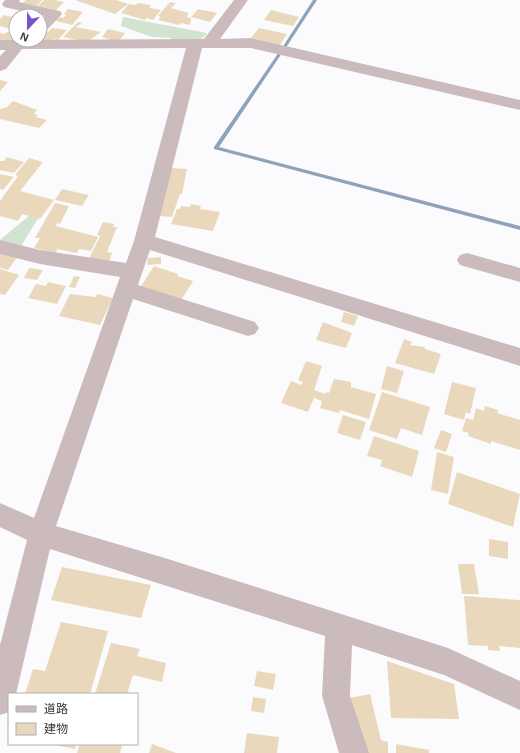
<svg xmlns="http://www.w3.org/2000/svg" width="520" height="753" viewBox="0 0 520 753" font-family="Helvetica,'Noto Sans JP',sans-serif">
<style>
.green{fill:#d2e4d1}
.lines{fill:none;stroke-linecap:round;stroke-linejoin:round}
.stream{fill:#90a2ba;fill-rule:evenodd}
.building{fill:#e9d8bc}
.street{fill:#cbbbbc;fill-rule:evenodd}
</style>
<rect width="100%" height="100%" fill="#fbfbfe"/>
<g class="green">
<path d="M123,17L207,33C200,45 183,41 171,41V38L152,37L121,26Z"/>
<path d="M30,215L39,217L21,246L0,240Z"/>
</g>
<g class="lines">
<g class="stream">
<path d="M313,0H317L285,49H283L282,48Z"/>
<path d="M279,52L282,53L219,147L520,226V230L214,149V147Z"/>
</g>
</g>
<g class="building">
<path d="M26,0H42L37,6L23,3Z"/>
<path d="M44,0H53L64,2L56,10L38,6Z"/>
<path d="M75,0H116L128,4L115,14Z"/>
<path d="M170,2L176,3L171,8L189,13L186,17L191,18L190,25L181,23L179,25L158,20L161,17L158,16Z"/>
<path d="M138,3L151,5L149,8L161,10L153,20L146,18L145,20L121,13L129,4L136,5Z"/>
<path d="M68,9L83,12L72,25L56,21L59,17L63,18L66,15L64,14Z"/>
<path d="M198,9L217,13L210,22L191,17Z"/>
<path d="M271,10L299,17L293,26L264,20Z"/>
<path d="M4,15L16,18V24L11,29L0,26V19Z"/>
<path d="M78,22L82,23L76,27L101,32L87,42L63,37Z"/>
<path d="M52,28L60,29L67,30L58,40L53,39L50,41L41,39Z"/>
<path d="M259,28L287,34L280,45L251,38Z"/>
<path d="M108,29L125,33L118,42L102,37Z"/>
<path d="M7,32L16,34V37L13,38L16,39L12,42H0V33L5,34Z"/>
<path d="M0,80L8,82L0,91Z"/>
<path d="M13,101L37,110L34,114L38,115L36,117L47,120L39,128L0,119V109L7,107Z"/>
<path d="M7,157L24,162L14,173L0,170V161H4Z"/>
<path d="M29,158L43,162L20,191L54,200L40,219L22,214L18,221L0,216V201L18,176L15,175Z"/>
<path d="M169,168L187,169L182,194H180L172,217L159,216Z"/>
<path d="M0,174L14,177L3,190L0,189Z"/>
<path d="M62,189L89,195L82,206L55,200Z"/>
<path d="M55,203L69,206L60,224L57,223L56,226L98,237L91,251L79,249L77,253L57,249L56,253L34,248L40,238H35Z"/>
<path d="M191,204L201,206L200,209L220,212L213,231L171,224L177,209H180L181,206L190,207Z"/>
<path d="M103,222L114,224L113,227H117L107,252L112,253L109,262L89,259L100,236L97,235Z"/>
<path d="M0,253L17,257L8,270L0,268Z"/>
<path d="M161,257V264L147,265L148,258Z"/>
<path d="M154,266L178,274L177,276L193,281L180,302L140,288Z"/>
<path d="M29,268L43,270L37,280L24,278Z"/>
<path d="M0,269L19,275L5,295L0,294Z"/>
<path d="M74,276L80,277L75,288L69,287Z"/>
<path d="M48,282L66,286L57,304L28,298L36,284L46,286Z"/>
<path d="M70,294L96,297L97,294L113,298L100,325L59,316Z"/>
<path d="M344,312L358,316L354,326L341,322Z"/>
<path d="M323,322L352,333L346,348L316,340Z"/>
<path d="M404,339L412,342L410,345L425,347V349L441,354L434,374L395,363Z"/>
<path d="M306,361L322,366L314,390L325,394L326,392L329,393L334,379L351,382V387L376,394L369,419L340,410L339,413L320,408L322,401L314,398L308,412L281,403L291,381L301,385L303,382L298,380Z"/>
<path d="M387,366L404,371L397,393L381,389Z"/>
<path d="M452,382L476,388L470,414L466,412L464,420L444,414Z"/>
<path d="M382,392L430,407L422,435L401,428L397,439L369,430Z"/>
<path d="M485,406L498,410L497,413L520,420V450L491,441V444L468,436L469,433L462,431L466,418L473,420L476,408L484,411Z"/>
<path d="M343,415L366,422L360,440L337,433Z"/>
<path d="M441,430L452,434L446,452L434,448Z"/>
<path d="M374,436L419,451L412,477L380,466L382,460L367,456Z"/>
<path d="M437,452L454,457L448,494L431,490Z"/>
<path d="M457,472L520,494L513,527L448,504Z"/>
<path d="M489,539L508,542V559L489,556Z"/>
<path d="M458,564H474L479,594H462Z"/>
<path d="M62,567L151,585L141,618L51,600Z"/>
<path d="M464,596L520,600V648L499,646L500,651L488,650V646L468,645Z"/>
<path d="M61,622L108,631L90,694H25L33,669L45,671Z"/>
<path d="M111,643L140,649L137,656L166,663L162,682L133,675L127,694H95Z"/>
<path d="M387,661L454,684L459,719L391,718Z"/>
<path d="M257,671L276,674L273,690L254,686Z"/>
<path d="M370,694L381,740L388,742V753H361L349,698Z"/>
<path d="M253,697L266,699L264,713L251,711Z"/>
<path d="M247,733L279,737L277,753H244Z"/>
<path d="M50,744H76L75,749Z"/>
<path d="M80,744H115L122,746L120,753H77Z"/>
<path d="M152,744L176,753H149Z"/>
<path d="M396,744L429,750V753H396Z"/>
</g>
<g class="lines">
<g class="street">
<path d="M5,0H20L19,2L60,11L62,14L45,32L40,33V21L45,16L4,7L2,4Z"/>
<path d="M234,0H248L220,39L251,38L520,100V110L251,48H202L155,237L520,348V366L150,250L138,285L255,322L259,328L255,334L248,336L133,299L56,526L168,559L448,648L520,681V710L444,675L352,645L350,696L369,753H339L322,696L325,636L50,549L16,694H9V712L0,715V645L27,540L0,527V503L34,518L120,277L40,264L0,254V240L40,250L126,263L134,241L186,48L22,49L6,69L0,71V56L6,50H0V40L204,39Z"/>
<path d="M467,253L520,268V282L460,265L457,260L460,255Z"/>
</g>
</g>
<rect x="8" y="693" width="130" height="52" fill="#ffffff" stroke="#afafb0"/>
<rect x="16" y="706" width="20" height="6" fill="#cbbbbc" stroke="#afafb0"/>
<text x="44" y="713" font-size="12" fill="#363639">道路</text>
<rect x="16" y="723" width="20" height="12" fill="#e9d8bc" stroke="#afafb0"/>
<text x="44" y="733" font-size="12" fill="#363639">建物</text>
<g transform="translate(28 28) rotate(202)"><circle r="19" fill="#ffffff" stroke="#afafb0"/>
<path d="M0-3L7 15L0 10L-7 15Z" fill="#7453cd"/>
<text y="-6" font-size="11" font-weight="bold" text-anchor="middle" fill="#363639">N</text>
</g>
</svg>
